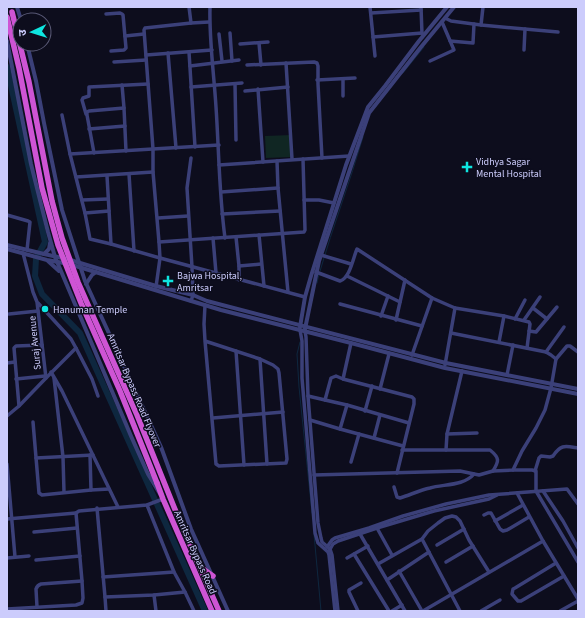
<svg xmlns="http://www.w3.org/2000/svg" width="585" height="618" viewBox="0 0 585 618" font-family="'Source Sans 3','Noto Sans Devanagari',sans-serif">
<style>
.green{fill:#102623}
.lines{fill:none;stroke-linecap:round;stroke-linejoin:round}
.stream{stroke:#0e273f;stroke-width:1}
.river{stroke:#0e273f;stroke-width:6}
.minor{stroke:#3b4079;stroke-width:3.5}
.tertiary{stroke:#3b4079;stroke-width:4}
.trunk{stroke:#ce54d4;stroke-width:5.5}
.trunk-bridge{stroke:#ce54d4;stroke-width:5.5}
.poi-dot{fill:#0ee5e0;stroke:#0d0d1d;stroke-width:1.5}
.labels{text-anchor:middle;stroke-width:3;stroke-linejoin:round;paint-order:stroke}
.poi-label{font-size:10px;fill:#ccccfc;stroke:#0d0d1d;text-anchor:start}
.street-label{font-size:10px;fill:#ccccfc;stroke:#0d0d1d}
</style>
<rect width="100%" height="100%" fill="#0d0d1d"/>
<path class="green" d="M291,135L292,157L266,158L265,136Z"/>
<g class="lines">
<g class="stream">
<path d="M403,73L424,47"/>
<path d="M320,271C333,226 350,182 363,137"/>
<path d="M317,283L319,274"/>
<path d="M300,342L297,354L299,387L312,513"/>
<path d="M314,534L321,611"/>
</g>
<path class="river" d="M7,67L45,242L36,259L35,276L42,294L80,333L205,611"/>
<g class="minor">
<path d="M189,7L191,23"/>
<path d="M210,7C209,40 214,74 216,107C219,151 219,194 225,238"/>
<path d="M370,7L375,56"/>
<path d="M421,7L422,34"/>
<path d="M371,13L421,10"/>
<path d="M106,14L120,13L122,14L123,15L126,48L124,50L111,51"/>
<path d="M445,18L451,21L481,25L558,32"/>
<path d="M481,25L483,7"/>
<path d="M230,33L232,61"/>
<path d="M219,34L222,61"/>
<path d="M125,36L144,34"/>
<path d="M373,37L422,33"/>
<path d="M450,41L473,43L474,24"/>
<path d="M259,43L261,65"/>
<path d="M240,44L268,42"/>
<path d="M524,50L525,29"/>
<path d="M189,52L195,147"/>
<path d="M168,53L176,148"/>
<path d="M146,55L212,50"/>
<path d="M430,61L454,50L442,22"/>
<path d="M114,62L146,60"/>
<path d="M286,63L292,159"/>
<path d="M247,65L314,62L317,63L318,66V84L322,158"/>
<path d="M190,66L239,60"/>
<path d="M343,79V96"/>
<path d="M317,80L355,78"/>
<path d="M235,84L236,140"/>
<path d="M122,85L124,108L126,151"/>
<path d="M191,87L242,83"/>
<path d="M258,89L263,162"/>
<path d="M245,91L288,87"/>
<path d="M86,114L82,100L83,98L89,96V87L148,84"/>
<path d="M62,115L70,154L85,213L90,239L111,244L160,258L305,297"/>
<path d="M89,129L125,126"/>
<path d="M94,153L87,115V112L89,111L124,108"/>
<path d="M70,154L219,145"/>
<path d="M191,158L187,188L192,267L193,295L191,301"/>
<path d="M277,161L278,188L288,292"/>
<path d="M219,165L349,156"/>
<path d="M129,174L134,251"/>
<path d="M107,176L111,244"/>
<path d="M76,177L153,172"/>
<path d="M221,192L278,188"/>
<path d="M82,200L108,199"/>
<path d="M304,200H319L334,203"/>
<path d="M85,213L109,211"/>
<path d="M222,214L280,211"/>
<path d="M7,215L28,221L30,222L27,250"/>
<path d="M158,218L188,216"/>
<path d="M259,235L264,286"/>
<path d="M236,237L239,266V280"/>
<path d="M213,238L216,273"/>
<path d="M159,242L304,232L305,230L303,159"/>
<path d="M321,255L351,264"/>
<path d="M239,266L261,264"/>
<path d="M316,272L340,281C350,278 353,258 357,249L432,298L448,305L455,308L504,316L529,322L530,324L527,348"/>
<path d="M347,276L400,302"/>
<path d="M156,287L160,258L159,242L153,172V149L144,30L145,28L191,23L209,22"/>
<path d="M38,303L71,339L76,348L46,378"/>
<path d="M340,304L422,326"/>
<path d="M205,305L204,324L205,341L216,464L219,466L286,463L287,459L279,373L278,369L273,365L260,359L205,341"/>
<path d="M533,308L547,319"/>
<path d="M9,314L38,311"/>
<path d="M381,316L388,296"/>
<path d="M515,319L525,300"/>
<path d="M396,320L405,280"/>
<path d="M524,320L540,297"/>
<path d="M300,330L302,341V378L315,533L318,543L328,552L329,555L335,611"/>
<path d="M305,331L306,337L308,396L318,523L321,538L322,542L330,549L332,555L338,611"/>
<path d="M529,331L536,332L557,307"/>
<path d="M499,342L504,316"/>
<path d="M351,343L343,379L412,397L414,399V404L397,473"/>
<path d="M76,348L92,379L98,396"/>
<path d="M236,351L244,465"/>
<path d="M546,352L564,327"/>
<path d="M412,355L432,298"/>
<path d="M260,359L267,464"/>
<path d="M556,359L567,346H570L578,352"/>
<path d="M7,363L15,362"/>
<path d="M445,365L455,308"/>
<path d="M51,372L62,391L118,507"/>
<path d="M507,375L513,345"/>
<path d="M54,378L63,457L64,492"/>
<path d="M16,379L45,376"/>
<path d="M380,389L389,354"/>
<path d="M308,396L325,400L331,378L336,376L343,379"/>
<path d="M325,400L347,405L409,423"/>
<path d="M19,406L14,348L16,346L42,345"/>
<path d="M365,411L372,386"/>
<path d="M7,416L19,406L46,378L37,302L33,292L23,253"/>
<path d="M213,418L283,412"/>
<path d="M310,420L340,429L347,405"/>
<path d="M33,422L39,493L42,495L91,490"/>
<path d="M340,429L403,446"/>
<path d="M447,434L477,433"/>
<path d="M374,438L380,415"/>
<path d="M402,450H446L447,434L462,371"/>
<path d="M446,450H490C500,458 499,461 493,471"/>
<path d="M90,455L91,490L109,489"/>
<path d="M36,458L93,455"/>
<path d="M351,462L359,434"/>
<path d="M7,464L15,557"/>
<path d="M513,470H532L536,471V491L578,562"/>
<path d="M535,471L539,458L541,456L550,457L553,456C561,444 565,446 578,448"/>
<path d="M314,475L460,471L479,475L493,471L513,470L522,451L536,428L545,410L551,388L556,359L551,355L546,352L451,333"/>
<path d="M394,487L397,497L400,498C410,495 420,490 430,488C443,484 464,486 474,474"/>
<path d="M543,491L563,521L578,548"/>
<path d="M517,493L543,541L578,599"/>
<path d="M147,505L174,572L185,592L194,611"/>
<path d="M97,508L105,597"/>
<path d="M484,515L488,513H491L500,529L503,531L507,530L529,517"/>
<path d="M7,519L76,513"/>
<path d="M495,521L523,505"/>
<path d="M377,528L392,555"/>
<path d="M34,532L77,528"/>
<path d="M360,534L405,611"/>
<path d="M422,539L460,611"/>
<path d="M437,545L464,529"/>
<path d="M327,547L332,540L335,538L369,528L403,516L446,504L489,495L567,489L578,504"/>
<path d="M329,551L333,544L338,541L377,528L434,511L489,499L497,495"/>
<path d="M354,554L389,611"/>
<path d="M7,558L29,556"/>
<path d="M347,558L368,546"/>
<path d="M36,560L80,556"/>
<path d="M446,562L473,546"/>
<path d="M556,563L515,588L513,589L512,594L518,601H521L564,576"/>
<path d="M378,564L422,539L428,531L438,523L445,518L452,516L456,517L460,521L469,540L489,572"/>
<path d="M399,571L422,611"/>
<path d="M103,577L174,572"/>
<path d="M387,580L429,552"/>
<path d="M154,595L156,611"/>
<path d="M37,607L36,589C37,586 38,585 41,584L82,581"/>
<path d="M7,609L76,605L82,603L83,598L82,581L76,513L79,511L147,505L163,499"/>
<path d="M106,611L105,597L154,595L185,592"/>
<path d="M358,611L349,592V590L361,583"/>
<path d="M392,611L402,605"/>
<path d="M423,611L543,541"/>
<path d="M481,611L500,600"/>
<path d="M560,611L578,601"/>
</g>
<g class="tertiary">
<path d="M17,7L21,20"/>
<path d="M7,41L31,164L48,232L55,257L131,436L148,474L160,494"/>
<path d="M27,44L36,81L44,123L62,210L85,281L161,447L191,529L228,611"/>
<path d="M7,245L44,254L67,259L156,286L193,295L207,301L446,363L578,389"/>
<path d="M7,249L47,260L69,264L221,310L351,343L445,368L578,394"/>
<path d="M44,254L49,249L50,243"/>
<path d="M48,261L59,271"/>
<path d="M86,284L92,275L96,272"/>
<path d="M300,327L305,297L311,276L346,165L368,107L385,86L419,41L447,7"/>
<path d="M305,329L319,261L369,113L421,47L454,7"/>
</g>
<g class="trunk">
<path d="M157,483L163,499L212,611"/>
<path d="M194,554L219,611"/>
<path d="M200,567L213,576"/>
</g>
<g class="trunk-bridge">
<path d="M12,12L29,82L52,201L62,238L78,282L89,307L137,415L174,507L194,554"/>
<path d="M7,17L19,68L42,188L58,245L81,303L120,391L157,483"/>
</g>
</g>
<g class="poi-dot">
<path d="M465 161h4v4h4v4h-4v4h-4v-4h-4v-4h4z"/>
<path d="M166 275h4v4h4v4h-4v4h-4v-4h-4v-4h4z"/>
<circle cx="45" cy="309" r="4"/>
</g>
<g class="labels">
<g class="poi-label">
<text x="476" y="165">Vidhya Sagar<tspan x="476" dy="12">Mental Hospital</tspan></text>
<text x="177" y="279">Bajwa Hospital,<tspan x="177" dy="12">Amritsar</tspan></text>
<text x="53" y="313">Hanuman Temple</text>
</g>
<g class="street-label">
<text transform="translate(34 343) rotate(-96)" y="4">Suraj Avenue</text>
<text transform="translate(135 390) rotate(67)" y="4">Amritsar Bypass Road Flyover</text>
<text transform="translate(196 552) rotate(66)" y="4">Amritsar Bypass Road</text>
</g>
</g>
<rect width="585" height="618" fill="none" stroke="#ccccfc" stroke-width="16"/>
<g transform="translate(32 32) rotate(266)"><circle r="19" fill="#0d0d1d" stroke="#595976"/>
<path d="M0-3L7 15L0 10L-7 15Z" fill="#0ee5e0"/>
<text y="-6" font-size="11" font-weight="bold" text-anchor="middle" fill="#ccccfc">उ</text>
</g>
</svg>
